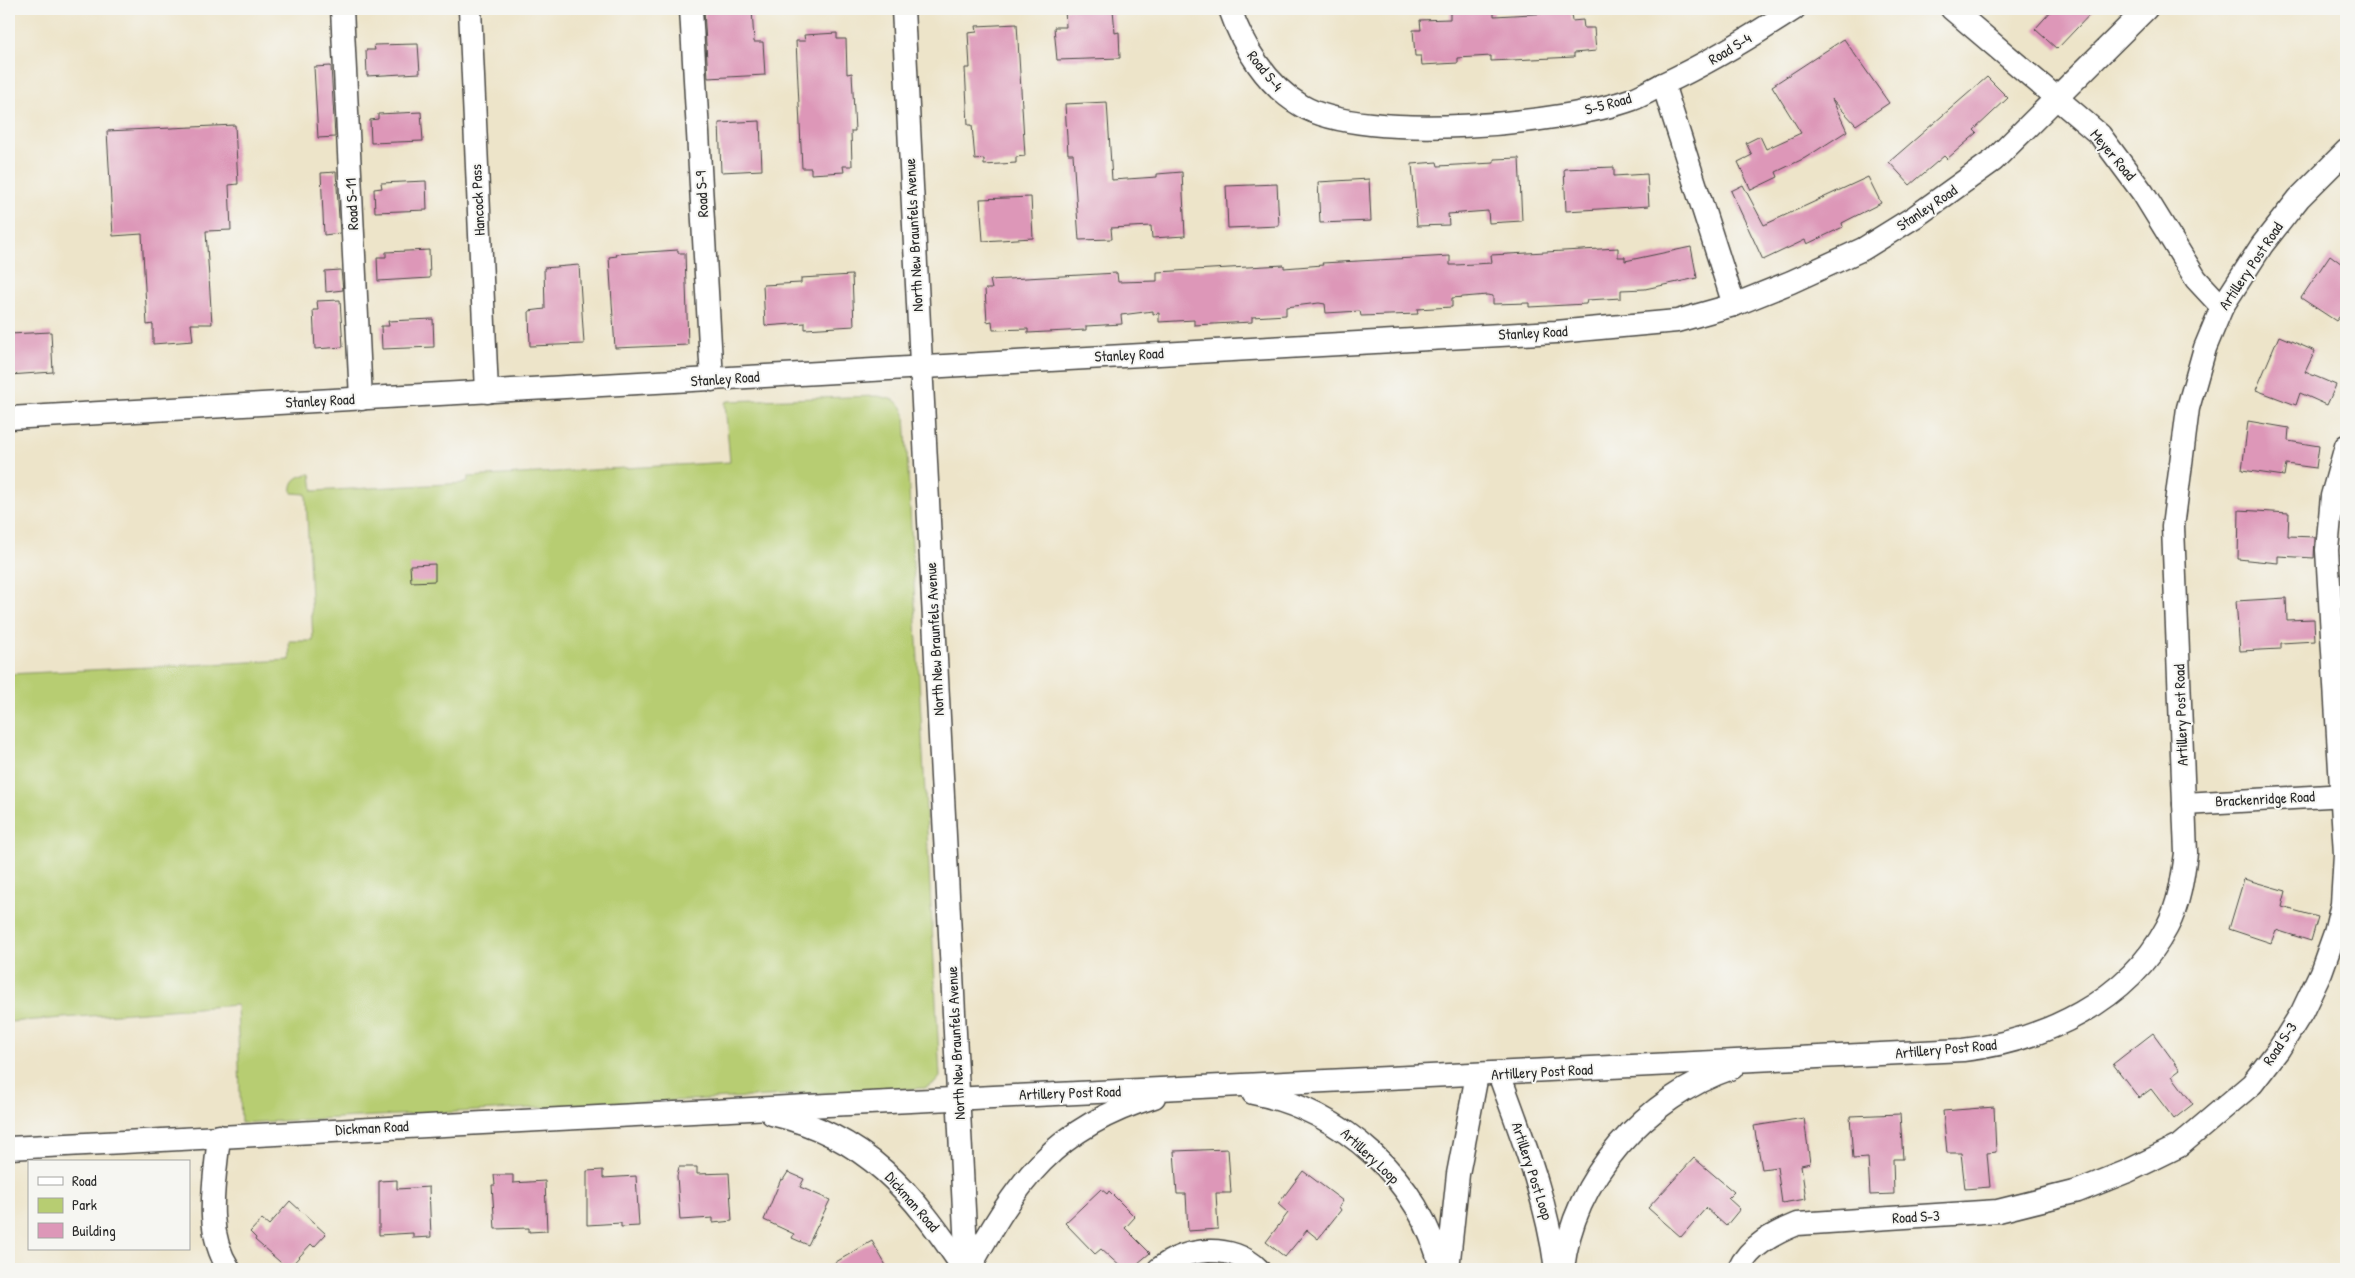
<svg xmlns="http://www.w3.org/2000/svg" width="2355" height="1278" viewBox="0 0 2355 1278" font-family="'Patrick Hand',sans-serif">
<style>
.green{fill:#b7cd72;stroke:#717c4e}
.building{fill:#dd97b8}
.lines{fill:none;stroke-linecap:round;stroke-linejoin:round}
.minor-casing{stroke:#484743;stroke-width:25}
.minor{stroke:#fff;stroke-width:22}
.labels{text-anchor:middle;stroke-width:4;stroke-linejoin:round;paint-order:stroke}
.street-label{font-size:15px;fill:#2b2b2b;stroke:#f6f6f2}
</style>
<rect width="100%" height="100%" fill="#f6f6f2"/>
<filter id="ink" filterUnits="userSpaceOnUse"><feTurbulence type="fractalNoise" baseFrequency=".02" numOctaves="2"/><feDisplacementMap in="SourceGraphic" scale="10" xChannelSelector="R" yChannelSelector="G"/><feConvolveMatrix kernelMatrix="1 2 1 2 8 2 1 2 1" color-interpolation-filters="sRGB"/></filter>
<filter id="wash" filterUnits="userSpaceOnUse"><feTurbulence type="fractalNoise" baseFrequency=".0096" numOctaves="4" result="noise"/><feDisplacementMap in="SourceGraphic" scale="20" xChannelSelector="R" yChannelSelector="G"/><feGaussianBlur stdDeviation="1.12" result="paint"/><feColorMatrix in="noise" values="0 0 0 0 0 0 0 0 0 0 0 0 0 0 0 0 0 1.4 0 .05"/><feComposite in="paint" operator="in"/></filter>
<g filter="url(#wash)">
<rect width="100%" height="100%" fill="#ede4c9"/>
<path class="green" d="M877,396C892,399 900,400 905,414L940,1077L935,1083L925,1088L241,1123L237,1005L9,1022V674L290,660L289,641H313L306,494L292,493C290,480 299,475 311,474L313,491L467,483L468,477L730,462L725,403L728,401Z"/>
<g id="blocks">
<g class="building">
<path d="M704,9H752L754,42H763L765,75L708,78Z"/>
<path d="M1065,9H1113L1115,33L1119,32L1120,58L1057,60L1054,27H1066Z"/>
<path d="M1450,9H1494V16L1571,12L1572,21L1583,20L1584,28H1594L1596,51L1574,53V57L1491,61V56L1458,58V63L1422,65L1421,56H1415L1413,30H1421L1420,20L1450,19Z"/>
<path d="M2053,9H2095L2057,49L2035,29Z"/>
<path d="M1017,24L1025,156L1016,157V163L984,165V159L975,160L972,125H968L965,68H970L968,33L977,32L976,26Z"/>
<path d="M837,33V39H846L847,74L852,73L855,131H851L852,166H843L844,172L811,174V168H802L796,41H805L804,35Z"/>
<path d="M1844,39L1889,103L1856,125L1832,99L1847,131L1805,158L1776,172L1778,177L1751,190L1738,162L1752,155L1746,143L1760,136L1766,149L1801,133L1772,86Z"/>
<path d="M418,44L420,73L367,76L366,50H375L374,45Z"/>
<path d="M331,66L335,137L318,138L314,67Z"/>
<path d="M1987,77L2008,98L1974,130L1977,133L1947,159L1944,156L1910,185L1889,162Z"/>
<path d="M1107,102L1112,180L1157,177V174L1182,172L1185,236L1152,238L1151,226L1111,228L1112,239L1079,240L1073,154H1068L1065,104Z"/>
<path d="M421,112L423,141L371,143L370,120L378,119V114Z"/>
<path d="M760,121L762,170L721,172L719,123Z"/>
<path d="M235,125L238,184L229,185L231,230L206,231L212,324H191L193,341L153,344V324L147,325L142,234L113,236L107,131Z"/>
<path d="M1519,158L1522,221L1489,223L1488,211L1448,214L1449,225L1417,226L1412,164L1437,162L1438,166L1494,163V159Z"/>
<path d="M1614,167V176L1647,174L1649,206L1566,211L1564,169Z"/>
<path d="M336,172L340,233L324,235L321,173Z"/>
<path d="M1868,177L1881,203L1842,223L1843,227L1807,244L1805,240L1763,260L1731,191L1743,185L1764,225Z"/>
<path d="M1369,179L1371,221L1320,223L1318,182Z"/>
<path d="M426,181L427,210L375,212L374,189L382,188L381,183Z"/>
<path d="M1277,184L1279,226L1228,228L1226,186Z"/>
<path d="M1031,197L1033,238L983,241L980,199Z"/>
<path d="M1691,247L1697,278L1645,289L1621,290V298L1587,300L1586,304L1529,307V303L1493,304V296L1487,295L1452,298V307L1417,309L1418,314L1361,316L1360,311L1326,313L1325,304L1319,303L1286,307V315L1252,317V322L1194,325V320L1159,322V313L1153,314V311L1121,315L1122,324L1086,326V330L1028,333V329L993,330L992,321L987,322L985,289H992L990,280L1117,273L1118,282L1157,281V272L1284,265V268L1323,265L1322,263L1450,256V265H1456L1492,263L1491,255L1618,248V257H1625V261Z"/>
<path d="M429,250L430,278L378,281L377,257H386V252Z"/>
<path d="M678,250V253H685L688,345L615,348L609,257L617,256L616,254Z"/>
<path d="M2330,255L2346,267V320L2340,316L2336,321L2301,298Z"/>
<path d="M579,265L584,344L530,346L529,311L545,309L544,268Z"/>
<path d="M341,270L343,290L326,292L325,271Z"/>
<path d="M852,275L854,326L805,329V323L765,326L763,285L801,283V278Z"/>
<path d="M340,300L343,347L315,349L313,310H318L317,301Z"/>
<path d="M433,319L434,347L382,349L381,326H389L388,321Z"/>
<path d="M51,332L53,372L9,375V334Z"/>
<path d="M2279,336L2315,351L2305,372L2336,385L2327,405L2300,393L2296,405L2256,390Z"/>
<path d="M2248,421L2289,428L2288,441L2319,446L2316,468L2286,464L2284,476L2242,470Z"/>
<path d="M2239,510L2289,513L2288,536L2315,537L2314,558L2278,556V563L2238,559Z"/>
<path d="M435,564V581L411,582L410,565Z"/>
<path d="M2286,598L2287,620L2314,619L2315,641L2281,643V649L2240,651L2236,601Z"/>
<path d="M2244,879L2286,891L2282,907L2318,917L2311,941L2276,930L2271,943L2229,929Z"/>
<path d="M2153,1033L2180,1070L2172,1076L2193,1104L2174,1119L2151,1089L2139,1098L2113,1064Z"/>
<path d="M1994,1107L1996,1152L1987,1153L1990,1187L1965,1189L1961,1153H1947L1943,1111Z"/>
<path d="M1900,1114L1903,1159H1893L1894,1194L1870,1195L1868,1158L1853,1159L1850,1116Z"/>
<path d="M1804,1118L1810,1163L1801,1165L1806,1199L1782,1203L1777,1167L1762,1169L1754,1126Z"/>
<path d="M1228,1149L1231,1193H1216L1218,1229L1188,1231L1186,1194H1177L1174,1151Z"/>
<path d="M1694,1158L1734,1192L1728,1198L1740,1209L1726,1226L1706,1208L1681,1237L1648,1208Z"/>
<path d="M679,1167H697V1174L729,1173L732,1221L713,1223V1218L680,1220L677,1176Z"/>
<path d="M603,1170V1178L636,1176L639,1226L621,1227V1223L587,1225V1171Z"/>
<path d="M1303,1171L1343,1201L1339,1207L1341,1210L1318,1239L1307,1230L1285,1257L1266,1242L1288,1213L1278,1204Z"/>
<path d="M788,1172L804,1179L800,1187L830,1200L808,1245L792,1238L794,1234L764,1220L781,1179L783,1180Z"/>
<path d="M494,1175H513V1183L545,1181L547,1231L529,1232V1228L495,1229L492,1185H495Z"/>
<path d="M397,1180V1189L429,1187L431,1237L413,1238V1233L379,1235V1181Z"/>
<path d="M1101,1189L1107,1194L1109,1191L1135,1217L1125,1228L1150,1253L1131,1269H1123L1101,1249L1095,1254L1065,1223Z"/>
<path d="M290,1201L326,1234L314,1247L311,1244L288,1269L255,1240L256,1238L250,1232L262,1219L269,1225Z"/>
<path d="M872,1241L888,1269H824Z"/>
</g>
</g>
</g>
<g filter="url(#ink)">
<use href="#blocks" fill-opacity="0" stroke="#484743" stroke-width="1"/>
<g class="lines">
<g class="minor-casing">
<g id="minor">
<path d="M342,9L361,399"/>
<path d="M470,9L487,392"/>
<path d="M691,9L712,380"/>
<path d="M903,9L967,1269"/>
<path d="M1230,9C1243,47 1267,86 1302,106C1365,143 1565,124 1633,99C1643,95 1653,89 1663,84C1709,63 1751,37 1794,9"/>
<path d="M1952,9L2100,135L2143,193L2196,279L2222,307"/>
<path d="M1663,84L1734,305"/>
<path d="M9,418L1556,332L1677,321L1734,305L1791,282L1863,249L1916,216L1994,160L2146,9"/>
<path d="M2184,804L2346,795"/>
<path d="M1499,1074C1523,1139 1547,1200 1556,1269"/>
<path d="M1253,1093C1342,1110 1421,1180 1441,1269"/>
<path d="M772,1114C867,1136 912,1192 964,1269"/>
<path d="M219,1136C215,1181 203,1229 229,1269"/>
<path d="M9,1148C660,1110 1312,1084 1963,1050C2044,1041 2128,1001 2167,927C2179,905 2183,877 2186,853L2173,527L2188,408L2205,348L2222,307L2262,245L2299,198L2346,151"/>
<path d="M969,1269C1017,1182 1054,1127 1154,1097"/>
<path d="M1159,1269C1185,1247 1233,1243 1258,1269"/>
<path d="M1448,1269L1458,1174L1477,1075"/>
<path d="M1563,1269C1573,1178 1646,1097 1732,1068"/>
<path d="M1739,1269C1749,1246 1775,1233 1797,1224L1998,1211L2078,1191L2128,1171L2179,1146L2252,1084L2279,1049L2302,1012L2321,972L2335,933L2342,904L2345,854L2327,550L2332,496L2346,446"/>
</g>
</g>
<use href="#minor" class="minor"/>
</g>
</g>
<g class="labels">
<g class="street-label">
<text transform="translate(1730 49) rotate(-31)" y="5">Road S-4</text>
<text transform="translate(1265 71) rotate(51)" y="5">Road S-4</text>
<text transform="translate(1608 104) rotate(-15)" y="5">S-5 Road</text>
<text transform="translate(2113 155) rotate(50)" y="5">Meyer Road</text>
<text transform="translate(702 194) rotate(-93)" y="5">Road S-9</text>
<text transform="translate(478 200) rotate(-93)" y="5">Hancock Pass</text>
<text transform="translate(352 204) rotate(-93)" y="5">Road S-11</text>
<text transform="translate(1927 208) rotate(-34)" y="5">Stanley Road</text>
<text transform="translate(914 235) rotate(-93)" y="5">North New Braunfels Avenue</text>
<text transform="translate(2251 266) rotate(-56)" y="5">Artillery Post Road</text>
<text transform="translate(1533 333) rotate(-3)" y="5">Stanley Road</text>
<text transform="translate(1129 355) rotate(-3)" y="5">Stanley Road</text>
<text transform="translate(725 379) rotate(-4)" y="5">Stanley Road</text>
<text transform="translate(320 401) rotate(-3)" y="5">Stanley Road</text>
<text transform="translate(935 639) rotate(-93)" y="5">North New Braunfels Avenue</text>
<text transform="translate(2181 715) rotate(-92)" y="5">Artillery Post Road</text>
<text transform="translate(2265 799) rotate(-3)" y="5">Brackenridge Road</text>
<text transform="translate(956 1043) rotate(-93)" y="5">North New Braunfels Avenue</text>
<text transform="translate(2280 1044) rotate(-56)" y="5">Road S-3</text>
<text transform="translate(1946 1049) rotate(-5)" y="5">Artillery Post Road</text>
<text transform="translate(1542 1072) rotate(-3)" y="5">Artillery Post Road</text>
<text transform="translate(1070 1093) rotate(-2)" y="5">Artillery Post Road</text>
<text transform="translate(372 1128) rotate(-3)" y="5">Dickman Road</text>
<text transform="translate(1370 1156) rotate(43)" y="5">Artillery Loop</text>
<text transform="translate(1532 1171) rotate(72)" y="5">Artillery Post Loop</text>
<text transform="translate(912 1202) rotate(49)" y="5">Dickman Road</text>
<text transform="translate(1916 1217) rotate(-3)" y="5">Road S-3</text>
</g>
</g>
<rect width="2355" height="1278" fill="none" stroke="#f6f6f2" stroke-width="30"/>
<rect x="28" y="1160" width="162" height="90" fill="#f6f6f2" stroke="#a5a5a2"/>
<rect x="38" y="1177" width="25" height="8" fill="#ffffff" stroke="#a5a5a2"/>
<text x="72" y="1186" font-size="15" fill="#2b2b2b">Road</text>
<rect x="38" y="1198" width="25" height="15" fill="#b7cd72" stroke="#a5a5a2"/>
<text x="72" y="1210" font-size="15" fill="#2b2b2b">Park</text>
<rect x="38" y="1223" width="25" height="15" fill="#dd97b8" stroke="#a5a5a2"/>
<text x="72" y="1236" font-size="15" fill="#2b2b2b">Building</text>
</svg>
